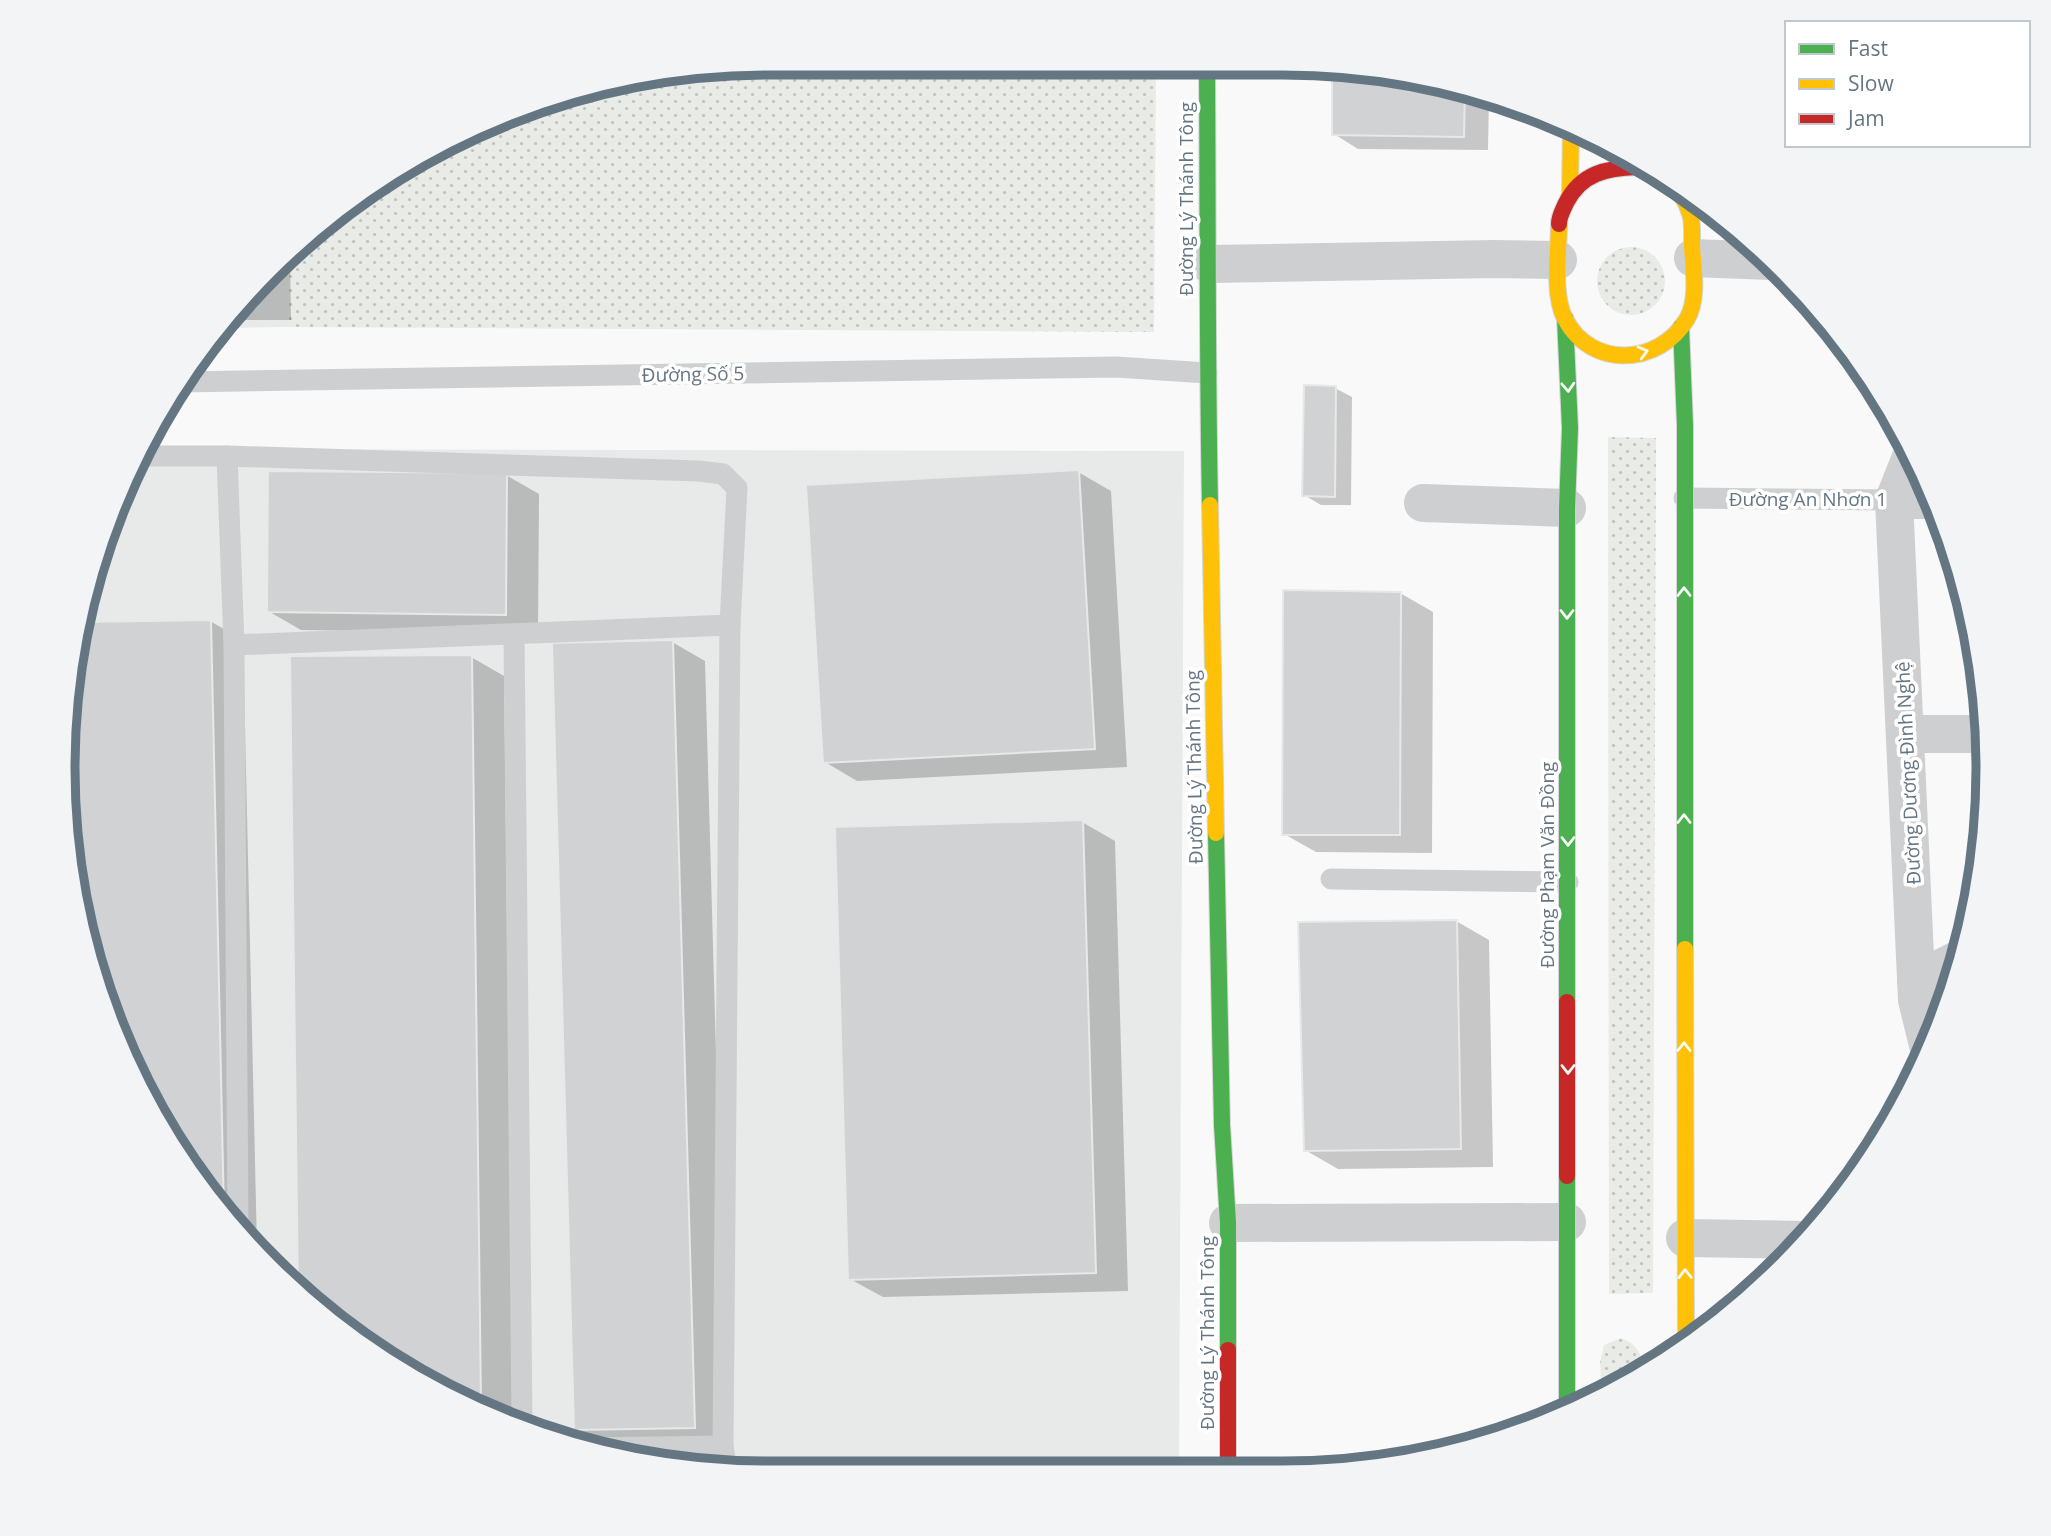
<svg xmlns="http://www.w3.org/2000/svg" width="2051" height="1536" viewBox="0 0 2051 1536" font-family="'Open Sans',sans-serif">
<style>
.built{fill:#e8e9e9}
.grass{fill:url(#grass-dots)}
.shadow{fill:#0003}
.building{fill:#d0d2d3;stroke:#e8e8e8;stroke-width:2}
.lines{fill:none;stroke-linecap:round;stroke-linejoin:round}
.fast-casing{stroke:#d5d6d7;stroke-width:18}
.slow-casing{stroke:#d5d6d7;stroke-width:18}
.jam-casing{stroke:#d5d6d7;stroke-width:18}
.lane{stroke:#cecfd0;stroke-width:21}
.street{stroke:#cecfd0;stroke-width:38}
.fast{stroke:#4caf50;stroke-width:16}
.slow{stroke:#ffc107;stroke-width:16}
.jam{stroke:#c62828;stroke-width:16}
.oneway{stroke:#f6fbf6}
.labels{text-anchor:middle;stroke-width:7;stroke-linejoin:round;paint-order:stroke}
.street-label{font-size:19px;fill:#657683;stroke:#fff}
.rim{fill:none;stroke:#657683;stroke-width:9}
</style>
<defs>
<pattern id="grass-dots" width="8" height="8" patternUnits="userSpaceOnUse" patternTransform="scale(1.75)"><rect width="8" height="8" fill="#e8ebe6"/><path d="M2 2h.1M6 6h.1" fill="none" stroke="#c0c3c0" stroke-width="1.8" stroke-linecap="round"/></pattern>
</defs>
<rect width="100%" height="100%" fill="#f9f9f9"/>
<g class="built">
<path d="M288,255V327L222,328L269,270Z"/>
<path d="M140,449L1184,451L1179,1463L711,1470L585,1449L416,1379L303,1298L208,1197L117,1037L87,950L65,815L76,631L136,456Z"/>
</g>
<g class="grass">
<path d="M768,63L1156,64L1154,332L288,327V255L415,158L585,87Z"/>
<circle cx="1631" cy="281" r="34"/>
<path d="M1608,437L1656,438L1653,1293L1609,1294Z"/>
<path d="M1621,1338C1636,1344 1641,1351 1643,1368L1602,1391L1600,1363L1604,1345Z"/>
</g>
<g class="shadow">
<path d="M1334,65L1465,87L1489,95L1488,150L1358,149L1334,134Z"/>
<path d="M290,253L291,320H228L269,270Z"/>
<path d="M1335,388L1352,397L1351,505H1321L1304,495Z"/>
<path d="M1078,472L1111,491L1127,767L857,781L825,762Z"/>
<path d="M506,475L539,494L538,633L301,630L268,611Z"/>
<path d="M1400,593L1433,612L1432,853L1316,852L1284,834Z"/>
<path d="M210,621L243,640L257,1248L208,1197L117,1037L87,950L65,815L76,631L79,623Z"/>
<path d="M672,642L705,661L727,1445L609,1448L576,1429Z"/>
<path d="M471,657L504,676L513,1419L416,1379Z"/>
<path d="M1082,822L1115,841L1128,1291L883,1297L850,1279Z"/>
<path d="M1456,921L1489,940L1493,1167L1338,1169L1305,1150Z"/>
</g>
<g class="building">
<path d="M1332,65L1416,79L1332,78Z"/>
<path d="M1332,78L1416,79L1465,87L1464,137L1332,135Z"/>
<path d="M259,282V302H243Z"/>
<path d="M1304,385L1336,386L1335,497L1302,496Z"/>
<path d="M1079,470L1095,749L823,763L806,485Z"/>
<path d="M268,471L507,473L506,615L267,612Z"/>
<path d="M1283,590L1401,592L1400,835H1282Z"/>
<path d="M211,620L224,1214L208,1197L117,1037L87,950L65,815L76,631L80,622Z"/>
<path d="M673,640L695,1428L574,1430L552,643Z"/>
<path d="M472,655L481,1406L416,1379L303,1298L298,1293L290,656Z"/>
<path d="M1083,820L1096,1273L848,1280L835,827Z"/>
<path d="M1457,920L1461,1149L1304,1151L1298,922Z"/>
</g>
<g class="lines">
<g class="fast-casing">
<g id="fast">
<path d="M1207,64C1208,211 1207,358 1210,505"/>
<path d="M1565,318L1570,428L1567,508V1002"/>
<path d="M1681,327L1685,425V949"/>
<path d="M1216,833L1222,1125L1228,1223V1350"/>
<path d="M1567,1176V1411"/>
</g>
</g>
<g class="slow-casing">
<g id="slow">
<path d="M1570,195L1571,126"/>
<path d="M1559,224C1559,252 1552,293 1565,319C1591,369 1659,366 1687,319C1699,298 1693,268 1692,246C1692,236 1693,223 1690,214C1682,186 1662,176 1637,167"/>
<path d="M1210,505L1216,833"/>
<path d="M1685,949L1686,1342"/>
</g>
</g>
<g class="jam-casing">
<g id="jam">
<path d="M1559,224C1559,216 1563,210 1566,203C1581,173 1607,168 1637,167"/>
<path d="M1567,1002V1176"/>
<path d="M1228,1350V1468"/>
</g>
</g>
<g class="lane">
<path d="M179,382L1116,367L1207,373"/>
<path d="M136,456H227L699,471L723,474L737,488L730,625L723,1446L727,1471"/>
<path d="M227,456L234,645L238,1228"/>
<path d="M1684,498L1894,500"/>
<path d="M514,634L522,1423"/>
<path d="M234,645L730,625"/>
<path d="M1331,879L1568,882"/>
<path d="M583,1448L723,1446"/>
</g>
<g class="street">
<path d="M1693,258L1771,261"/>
<path d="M1209,264L1494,259L1558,260"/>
<path d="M1913,452L1894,500L1917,1000L1928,1045"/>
<path d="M1894,500H1932"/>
<path d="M1423,503L1567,508"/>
<path d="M1906,734H1986"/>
<path d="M1916,981L1959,959"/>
<path d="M1228,1223L1567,1222"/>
<path d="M1685,1238L1806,1240"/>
</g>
<use href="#fast" class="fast"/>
<use href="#slow" class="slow"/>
<use href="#jam" class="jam"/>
</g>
<defs><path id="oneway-chevron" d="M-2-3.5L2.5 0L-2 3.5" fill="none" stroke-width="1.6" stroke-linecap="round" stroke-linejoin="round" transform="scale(1.75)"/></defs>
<g class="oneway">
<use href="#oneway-chevron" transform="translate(1643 352) rotate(-15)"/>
<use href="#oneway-chevron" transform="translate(1568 387) rotate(87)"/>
<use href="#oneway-chevron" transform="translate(1684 592) rotate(-90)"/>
<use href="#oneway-chevron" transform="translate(1567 614) rotate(90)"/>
<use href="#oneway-chevron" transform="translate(1684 819) rotate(-90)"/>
<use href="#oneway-chevron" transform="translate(1568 841) rotate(90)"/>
<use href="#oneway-chevron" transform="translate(1684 1047) rotate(-90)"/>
<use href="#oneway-chevron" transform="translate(1568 1069) rotate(90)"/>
<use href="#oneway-chevron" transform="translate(1685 1274) rotate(-91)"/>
</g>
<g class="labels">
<g class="street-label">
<text transform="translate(1186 199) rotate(-90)" y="7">Đường Lý Thánh Tông</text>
<text transform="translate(693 374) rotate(-1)" y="7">Đường Số 5</text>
<text x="1808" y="506">Đường An Nhơn 1</text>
<text transform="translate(1194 767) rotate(-91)" y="7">Đường Lý Thánh Tông</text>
<text transform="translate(1908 773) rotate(-93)" y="7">Đường Dương Đình Nghệ</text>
<text transform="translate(1547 865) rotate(-90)" y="7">Đường Phạm Văn Đồng</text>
<text transform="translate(1207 1333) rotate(-90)" y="7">Đường Lý Thánh Tông</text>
</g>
</g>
<path d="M0 0H2051V1536H0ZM768 75H1283A693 693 0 0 1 1976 768V768A693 693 0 0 1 1283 1461H768A693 693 0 0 1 75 768V768A693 693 0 0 1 768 75Z" fill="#f3f4f5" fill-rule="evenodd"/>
<path class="rim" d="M768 75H1283A693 693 0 0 1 1976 768V768A693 693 0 0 1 1283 1461H768A693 693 0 0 1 75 768V768A693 693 0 0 1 768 75Z"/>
<rect x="1785" y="21" width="245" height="126" fill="#ffffff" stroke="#c1c8cd" stroke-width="2"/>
<rect x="1799" y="44" width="35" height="10" fill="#4caf50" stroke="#c1c8cd" stroke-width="2"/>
<text x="1848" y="56" font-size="21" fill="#657683">Fast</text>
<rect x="1799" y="79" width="35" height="10" fill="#ffc107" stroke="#c1c8cd" stroke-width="2"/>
<text x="1848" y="91" font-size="21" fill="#657683">Slow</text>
<rect x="1799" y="114" width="35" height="10" fill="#c62828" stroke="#c1c8cd" stroke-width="2"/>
<text x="1848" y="126" font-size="21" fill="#657683">Jam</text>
</svg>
